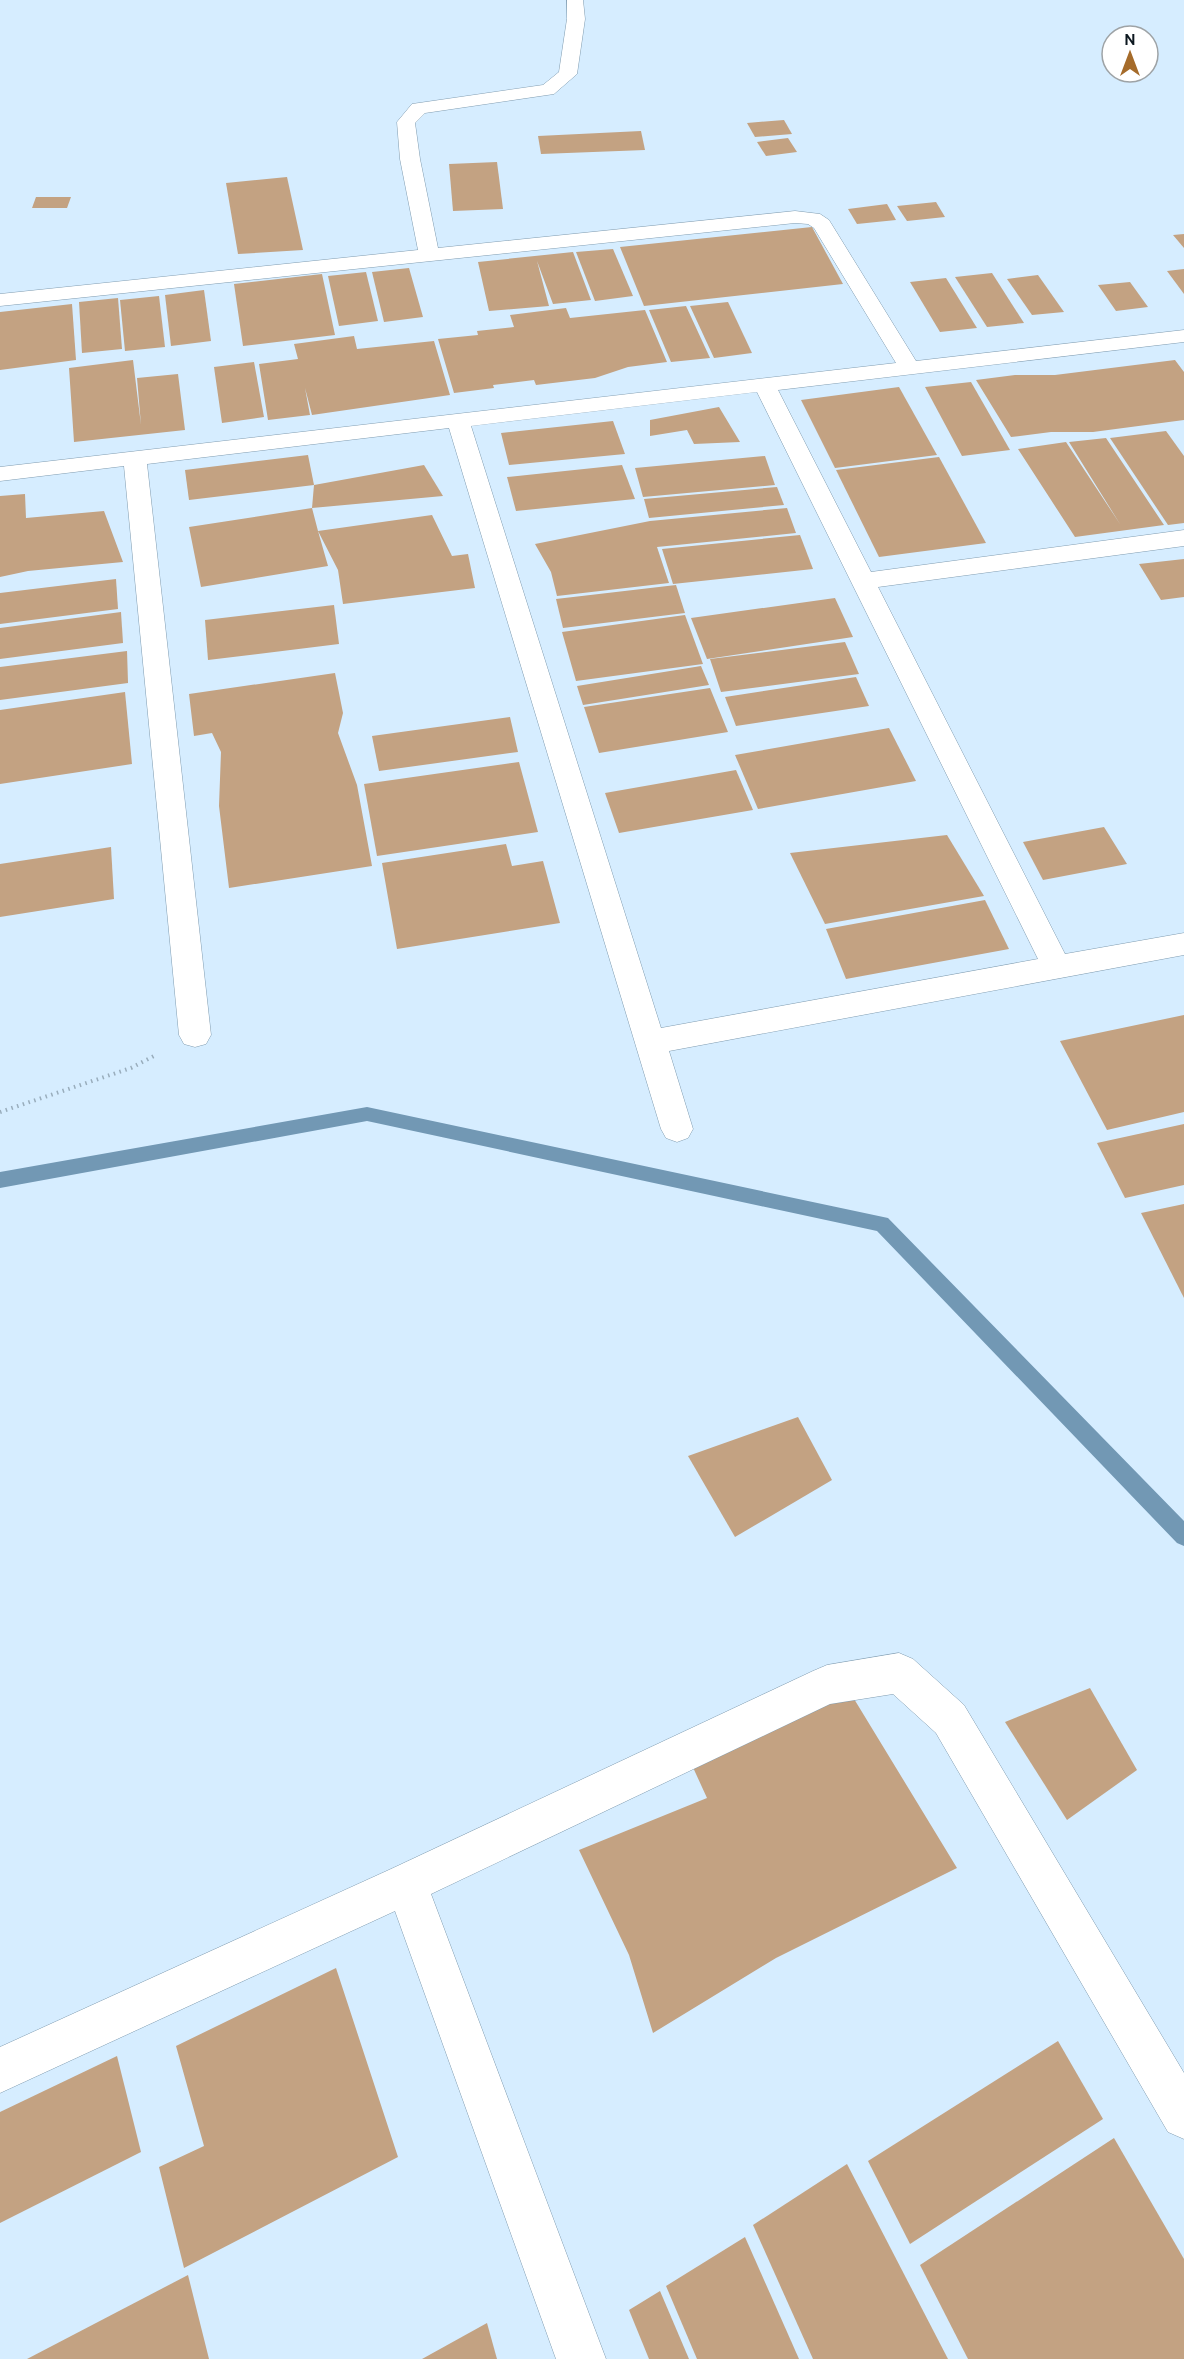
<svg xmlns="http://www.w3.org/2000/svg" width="1184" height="2359" viewBox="0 0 1184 2359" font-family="Cabin,sans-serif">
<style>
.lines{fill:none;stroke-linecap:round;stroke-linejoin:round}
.stream{fill:#7298b4;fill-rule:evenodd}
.building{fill:#c3a282}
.minor-casing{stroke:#809cb0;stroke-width:1}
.path{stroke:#99adbc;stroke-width:4;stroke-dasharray:1.5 4.5;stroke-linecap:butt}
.minor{fill:#fff;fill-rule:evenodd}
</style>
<rect width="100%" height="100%" fill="#d6edff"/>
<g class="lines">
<path class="stream" d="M367,1107L888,1218L1184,1521V1546L1177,1543L877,1231L367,1121L0,1188V1172Z"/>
</g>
<g class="building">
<path d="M784,120L792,134L755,137L747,123Z"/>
<path d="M641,131L645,150L541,154L538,136Z"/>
<path d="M788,138L797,152L766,156L757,142Z"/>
<path d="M497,162L503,209L453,211L449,164Z"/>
<path d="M287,177L303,250L238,254L226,183Z"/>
<path d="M36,197H71L67,208H32Z"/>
<path d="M936,202L945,217L907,221L897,206Z"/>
<path d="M887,204L896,220L857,224L848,209Z"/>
<path d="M812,227L843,284L644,306L620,247Z"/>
<path d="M1184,234V248L1173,235Z"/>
<path d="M613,249L633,296L595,301L576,252Z"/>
<path d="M573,252L591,300L553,304L537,261L549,306L489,311L478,262Z"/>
<path d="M409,268L423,317L384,322L372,272Z"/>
<path d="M1184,269V294L1167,271Z"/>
<path d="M366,272L378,321L339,326L328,276Z"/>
<path d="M992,273L1024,323L987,327L955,277Z"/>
<path d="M322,274L335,335L243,346L234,284Z"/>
<path d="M1038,275L1064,312L1032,315L1007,279Z"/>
<path d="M946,278L977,328L940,332L910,282Z"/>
<path d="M1130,282L1148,307L1116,311L1098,285Z"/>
<path d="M204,290L211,341L171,346L165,295Z"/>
<path d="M159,296L165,347L125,351L120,300Z"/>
<path d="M118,298L122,349L82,353L79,302Z"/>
<path d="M728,302L752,353L714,358L690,306Z"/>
<path d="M72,304L76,360L0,370V312Z"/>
<path d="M686,306L710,358L671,362L649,310Z"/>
<path d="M566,308L570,318L645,310L667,362L628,367L595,378L536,385L534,380L493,385L494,388L454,393L438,339L478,335L477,331L514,327L510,315Z"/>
<path d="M354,336L357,349L434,341L450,395L312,415L305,388L310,415L268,420L259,364L298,359L294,344Z"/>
<path d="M133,360L141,425L137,378L178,374L185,430L74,442L69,368Z"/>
<path d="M1175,360L1184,372V420L1093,432H1051L1011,437L976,380L1015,375H1055Z"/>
<path d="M254,362L264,417L222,423L214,367Z"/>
<path d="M971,382L1010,450L962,456L925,387Z"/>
<path d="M899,387L937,455L835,468L801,400Z"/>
<path d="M719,407L740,442L694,444L687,430L650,436V420Z"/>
<path d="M613,421L625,454L509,465L501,433Z"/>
<path d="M1166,431L1184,456V523L1168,525L1110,438Z"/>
<path d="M1106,438L1164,525L1075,537L1018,449L1066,442L1120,524L1069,442Z"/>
<path d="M308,455L314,485L189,500L185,470Z"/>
<path d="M765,456L775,485L643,497L635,468Z"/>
<path d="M939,457L986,543L879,557L836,470Z"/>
<path d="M424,465L443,496L312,508L314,485Z"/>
<path d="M622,465L635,499L516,511L507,477Z"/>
<path d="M777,487L784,505L649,518L644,499Z"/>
<path d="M25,494L26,518L104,511L123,562L28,571L0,577V496Z"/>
<path d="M312,508L318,531L432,515L452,556L468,554L475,588L343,604L338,570L318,531L328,566L201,587L189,527Z"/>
<path d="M787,508L796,533L657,547L669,583L557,596L551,572L535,544L650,521Z"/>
<path d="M800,535L813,569L673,584L662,549Z"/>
<path d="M1184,559V597L1161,600L1139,564Z"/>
<path d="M116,579L118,609L0,624V593Z"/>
<path d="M676,585L685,613L563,628L556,599Z"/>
<path d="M835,598L853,637L707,659L691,618Z"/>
<path d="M334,605L339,644L208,660L205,620Z"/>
<path d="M121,612L123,643L0,659V628Z"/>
<path d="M685,615L703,664L576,681L562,632Z"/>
<path d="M845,642L859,674L721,692L710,659Z"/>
<path d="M127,651L128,683L0,700V667Z"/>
<path d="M701,666L709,685L583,705L577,686Z"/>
<path d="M335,673L343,713L338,733L357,785L372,866L229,888L219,806L221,752L212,733L194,736L189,694Z"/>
<path d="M856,677L869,706L736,726L725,697Z"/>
<path d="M710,688L728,732L599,753L584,707Z"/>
<path d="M125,692L132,764L0,784V710Z"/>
<path d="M510,717L518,752L379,771L372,736Z"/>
<path d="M889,728L916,781L758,809L735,755Z"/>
<path d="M519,762L538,832L377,856L364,784Z"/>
<path d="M736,770L753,810L619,833L605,793Z"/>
<path d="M1104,827L1127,864L1043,880L1023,842Z"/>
<path d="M947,835L984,896L825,924L790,853Z"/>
<path d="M506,844L512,866L543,861L560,923L397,949L382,863Z"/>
<path d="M111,847L114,899L0,917V864Z"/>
<path d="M985,900L1009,949L846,979L826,929Z"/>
<path d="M1184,1015V1112L1107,1130L1060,1041Z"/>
<path d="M1184,1124V1185L1125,1198L1097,1143Z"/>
<path d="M1184,1204V1298L1141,1213Z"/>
<path d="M798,1417L832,1480L735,1537L688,1456Z"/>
<path d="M834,1666L957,1868L776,1958L653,2033L629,1955L579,1850L707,1798L680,1739Z"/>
<path d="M1090,1688L1137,1770L1067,1820L1005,1722Z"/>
<path d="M336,1968L398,2157L184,2268L159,2167L204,2146L176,2046Z"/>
<path d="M1058,2041L1103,2119L910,2244L868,2161Z"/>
<path d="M117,2056L141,2152L0,2223V2112Z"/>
<path d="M1114,2138L1184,2259V2359H968L920,2265Z"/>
<path d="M847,2164L948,2359H813L753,2225Z"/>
<path d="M745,2237L799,2359H697L666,2286Z"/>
<path d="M188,2275L209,2359H27Z"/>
<path d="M660,2291L689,2359H649L629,2310Z"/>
<path d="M487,2323L497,2359H422Z"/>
</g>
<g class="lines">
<g class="minor-casing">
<g id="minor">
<path d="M567,0H583L585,19L577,74L554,94L425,113L415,123L420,159L438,248L795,211L820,214L829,220L916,361L1184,330V342L778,390L871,572L1184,530V546L878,587L1065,954L1184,933V955L669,1051L693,1129L688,1138L677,1142L666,1138L661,1129L449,428L147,464L211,1035L206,1044L195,1047L184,1044L179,1035L124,466L0,481V467L896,363L814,228L808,224L795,223L0,306V294L418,250L400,159L397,122L412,104L543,85L559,72L567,19ZM757,392L1038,959L661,1028L471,426Z"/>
<path d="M899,1653L913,1659L964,1705L1184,2073V2139L1168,2132L936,1733L893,1694L830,1704L431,1894L606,2359H556L395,1911L0,2093V2047L391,1869L813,1671L827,1665Z"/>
</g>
</g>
<path class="path" d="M0,1112L131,1068L154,1056"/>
<use href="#minor" class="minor"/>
</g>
<g transform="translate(1130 54)"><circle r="28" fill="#ffffff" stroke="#9ea3a6" stroke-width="1.5"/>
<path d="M0-4.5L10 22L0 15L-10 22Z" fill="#a56b2a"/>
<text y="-9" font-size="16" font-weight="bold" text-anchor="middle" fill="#0d1820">N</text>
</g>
</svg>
